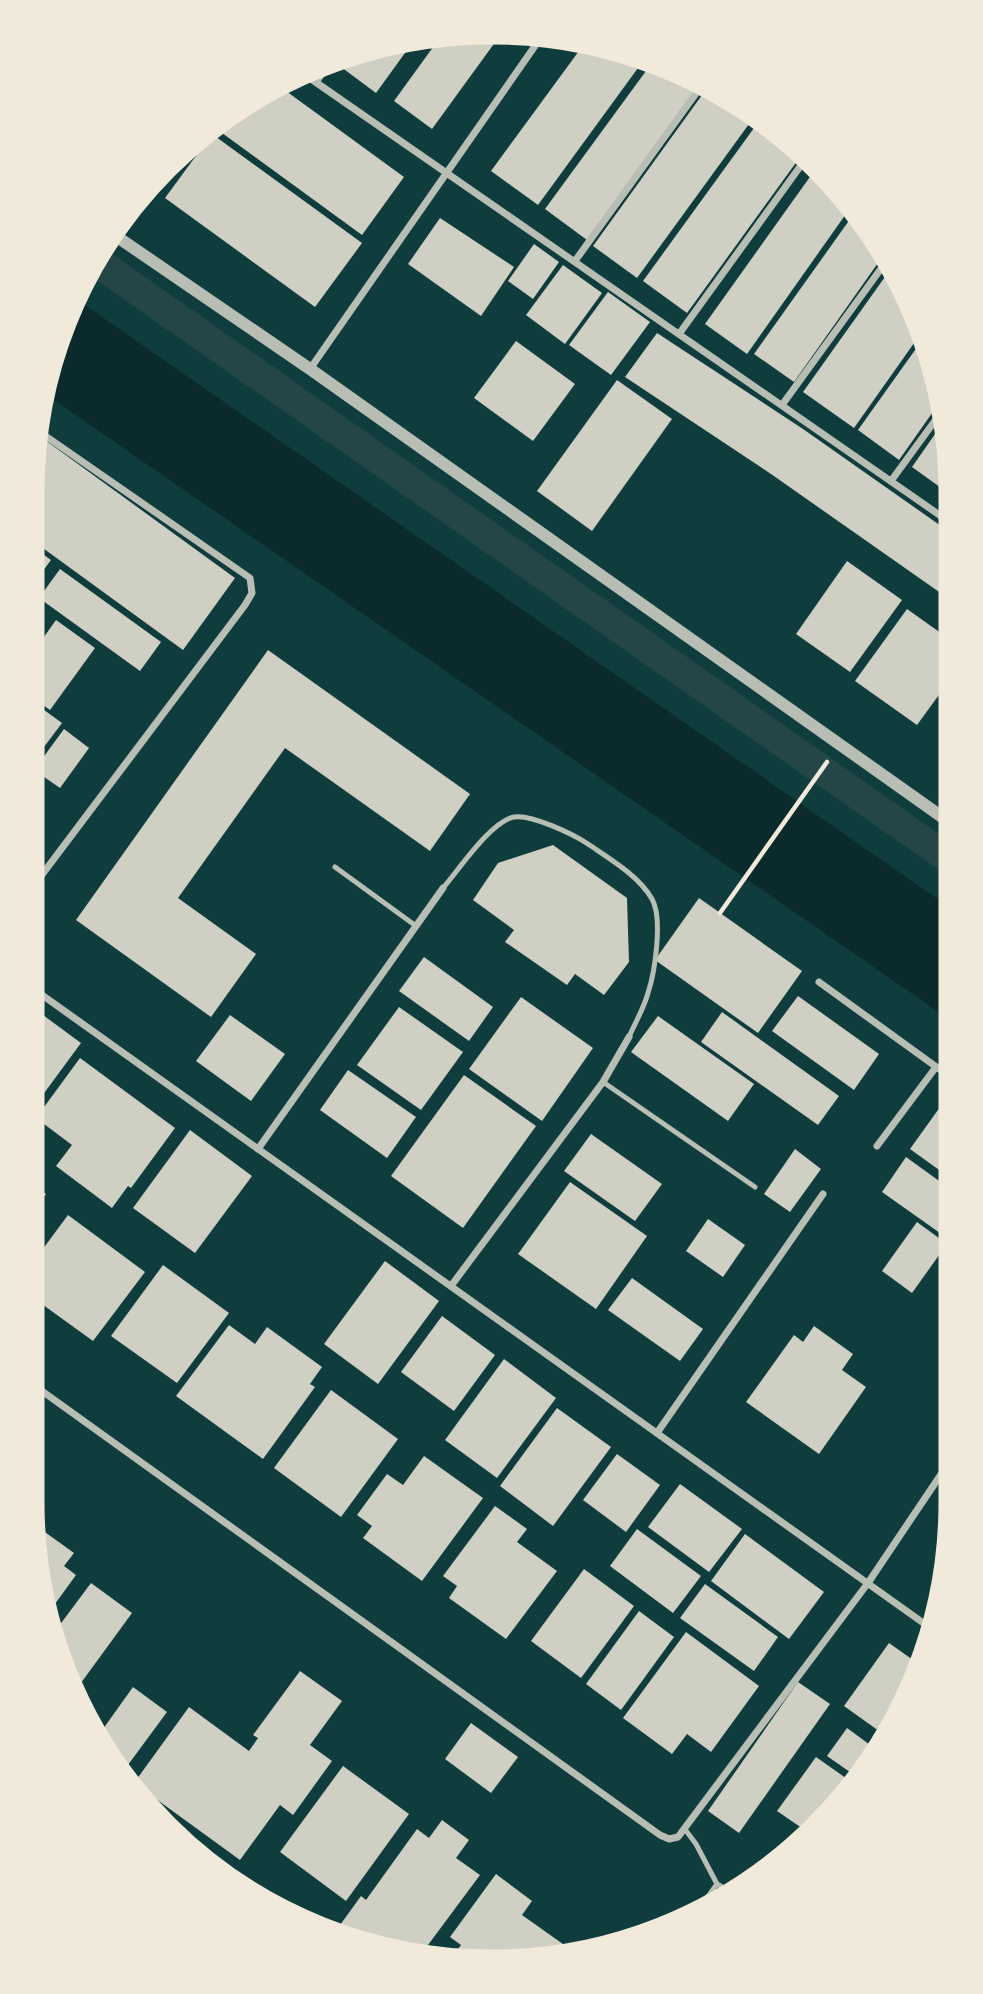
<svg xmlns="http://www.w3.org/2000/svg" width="983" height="1994" viewBox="0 0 983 1994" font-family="'Playfair Display',serif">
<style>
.green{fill:#244646}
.water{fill:#0a2a2b}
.building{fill:#cfcfc3}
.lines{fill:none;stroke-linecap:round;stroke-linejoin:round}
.path{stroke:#f1e9da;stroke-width:4.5}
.service{stroke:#b8beb3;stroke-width:5}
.minor{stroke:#b8beb3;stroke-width:7}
.tertiary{stroke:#b8beb3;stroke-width:12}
.rim{fill:none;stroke:#f1e9da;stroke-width:9}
</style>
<rect width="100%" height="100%" fill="#0f3d3e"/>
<path class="green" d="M101,246L952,843V879L85,272Z"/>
<path class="water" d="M72,296L952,909L953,1022L41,391L44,372Z"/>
<g class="building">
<path d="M504,30L432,129L394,101L444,32Z"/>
<path d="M418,35L376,93L337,64L345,52Z"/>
<path d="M587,40L611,44L646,57L538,205L491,171Z"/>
<path d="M654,60L703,80L587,240L545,209Z"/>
<path d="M275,83L404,177L362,235L211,125L259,90Z"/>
<path d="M710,84L757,113L637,278L593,246Z"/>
<path d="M762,117L774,124L803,153L687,313L643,281Z"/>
<path d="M212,134L362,243L315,307L165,198Z"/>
<path d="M817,167L853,204L747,354L705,324Z"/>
<path d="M858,208L885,253L794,382L754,354Z"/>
<path d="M440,218L514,267L481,316L408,264Z"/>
<path d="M534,244L559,262L533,299L508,281Z"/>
<path d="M563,265L602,293L565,344L526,315Z"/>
<path d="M892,267L920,314L924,329L854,428L803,392Z"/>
<path d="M608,292L650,322L611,375L569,345Z"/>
<path d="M657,333L803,429L951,533L952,601L771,474L625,377Z"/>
<path d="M925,336L942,399L899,460L858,430Z"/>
<path d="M516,341L575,384L533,441L474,398Z"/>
<path d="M617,380L672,419L592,531L537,491Z"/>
<path d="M947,417L951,431V495L912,467Z"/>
<path d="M34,432L235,578L183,650L29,538V462Z"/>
<path d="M29,544L51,560L29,590Z"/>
<path d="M847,561L902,600L850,672L796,634Z"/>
<path d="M60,569L161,642L140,671L39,598Z"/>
<path d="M907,609L952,641V677L917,725L855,681Z"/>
<path d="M56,620L95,648L50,710L29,695V658Z"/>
<path d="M268,650L470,794L430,851L285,748L178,898L256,954L211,1017L76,920Z"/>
<path d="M29,699L62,723L44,747L29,735Z"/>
<path d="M64,729L89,748L60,788L34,770Z"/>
<path d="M29,738L45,750L29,773Z"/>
<path d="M553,845L627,898L629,962L604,995L575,974L567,985L505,942L514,930L473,900L498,863Z"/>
<path d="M699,898L802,971L758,1033L655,960Z"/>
<path d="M424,957L493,1007L469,1041L399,991Z"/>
<path d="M798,996L879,1054L854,1090L772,1031Z"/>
<path d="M521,997L593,1048L542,1121L469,1069Z"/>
<path d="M28,1004L81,1043L28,1115Z"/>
<path d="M399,1007L463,1052L421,1110L357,1065Z"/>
<path d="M722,1012L839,1096L818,1125L701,1042Z"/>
<path d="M230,1015L285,1054L251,1101L196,1061Z"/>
<path d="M658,1016L754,1084L728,1121L631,1052Z"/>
<path d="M80,1058L175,1128L131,1188L128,1186L112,1208L56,1166L72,1145L36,1118Z"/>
<path d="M348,1070L416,1117L387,1158L320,1110Z"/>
<path d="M464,1075L536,1126L463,1228L391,1176Z"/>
<path d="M953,1089V1180L910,1149Z"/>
<path d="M190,1130L252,1176L195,1253L133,1208Z"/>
<path d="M591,1134L662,1184L635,1221L564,1171Z"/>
<path d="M795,1149L821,1169L790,1212L764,1194Z"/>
<path d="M906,1157L953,1191V1230L947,1238L882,1192Z"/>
<path d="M28,1182L46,1194L28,1219Z"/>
<path d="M570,1182L647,1236L596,1309L518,1254Z"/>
<path d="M68,1215L145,1272L93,1341L28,1294V1269Z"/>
<path d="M708,1219L745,1245L723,1277L686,1251Z"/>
<path d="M917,1222L947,1244L912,1293L882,1271Z"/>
<path d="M385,1261L439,1301L378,1384L324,1344Z"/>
<path d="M163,1265L229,1313L177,1383L111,1336Z"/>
<path d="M632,1278L703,1329L680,1361L608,1310Z"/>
<path d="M442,1316L495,1355L454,1411L401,1372Z"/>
<path d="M229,1325L255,1344L267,1327L322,1367L310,1384L315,1387L263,1459L176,1396Z"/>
<path d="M814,1326L853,1354L842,1370L866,1387L819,1454L746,1402L794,1335L803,1342Z"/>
<path d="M504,1359L556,1398L497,1478L445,1440Z"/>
<path d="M331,1390L398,1439L341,1517L274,1468Z"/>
<path d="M557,1408L611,1447L553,1526L500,1486Z"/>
<path d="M617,1454L660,1485L626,1532L583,1500Z"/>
<path d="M424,1456L483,1498L422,1581L363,1538L372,1526L357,1515L387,1474L403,1485Z"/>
<path d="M680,1484L742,1529L709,1572L648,1527Z"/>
<path d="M954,1485V1516L939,1506Z"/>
<path d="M495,1506L527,1529L517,1542L557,1571L506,1639L449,1598L457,1586L443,1576Z"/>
<path d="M31,1522L74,1553L64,1566L76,1575L47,1615Z"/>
<path d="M637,1529L701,1576L673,1613L610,1566Z"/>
<path d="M745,1534L824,1592L789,1639L711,1581Z"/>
<path d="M584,1569L634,1606L581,1678L531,1641Z"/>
<path d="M91,1583L132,1613L78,1687L67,1679L53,1652L50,1638Z"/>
<path d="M705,1584L778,1637L754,1671L680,1618Z"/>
<path d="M639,1611L674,1637L621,1710L586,1684Z"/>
<path d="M686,1632L759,1686L711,1752L687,1734L672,1754L623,1718Z"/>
<path d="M889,1643L923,1667L907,1707L886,1736L844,1706Z"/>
<path d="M300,1671L342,1701L310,1745L332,1761L293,1815L280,1805L240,1860L134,1783L189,1707L249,1751L258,1738L253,1735Z"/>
<path d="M798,1682L830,1704L739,1833L708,1811Z"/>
<path d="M133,1687L167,1712L125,1769L110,1758L98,1736Z"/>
<path d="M471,1723L518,1757L491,1793L445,1759Z"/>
<path d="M847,1728L877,1750L857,1777L827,1756Z"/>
<path d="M816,1757L853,1783L820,1830L812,1835L777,1811Z"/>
<path d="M343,1766L409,1814L346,1901L280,1852Z"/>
<path d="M442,1820L469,1840L456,1858L480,1875L428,1945L430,1947L423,1958L401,1957L335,1932L361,1896L366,1900L417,1829L429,1838Z"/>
<path d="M496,1874L532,1901L522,1915L577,1954L552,1962L451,1959L461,1945L450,1937Z"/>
</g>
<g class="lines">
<path class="path" d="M720,913L827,762"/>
<g class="service">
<path d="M335,867L416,926"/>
<path d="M443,888C458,871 491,821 514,817C531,814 573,834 588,844C610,859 639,876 652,899C663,918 655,972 648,993C644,1008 635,1023 629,1037"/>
<path d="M603,1082L755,1187"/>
<path d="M684,1828L696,1844L717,1884L732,1893"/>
<path d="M691,1920L717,1884"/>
</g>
<g class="minor">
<path d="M301,72L951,523"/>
<path d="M316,82L336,55"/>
<path d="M575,261L705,81"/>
<path d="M679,334L807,157"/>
<path d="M310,369L544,33"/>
<path d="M782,405L888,259"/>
<path d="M891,481L945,407"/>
<path d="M29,892L245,605L252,593L250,578L34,428"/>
<path d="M819,982L953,1079"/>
<path d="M28,985L936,1632"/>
<path d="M877,1146L936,1067"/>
<path d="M258,1149L443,888"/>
<path d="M451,1286L603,1082L629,1037"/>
<path d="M28,1381L660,1835L669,1839L678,1837L868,1583L954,1455"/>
<path d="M657,1433L823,1194"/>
</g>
<path class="tertiary" d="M110,232L310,369L952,824"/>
</g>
<path d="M0 0H983V1994H0ZM491 40H492A451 451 0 0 1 943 491V1503A451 451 0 0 1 492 1954H491A451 451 0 0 1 40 1503V491A451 451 0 0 1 491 40Z" fill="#f1e9da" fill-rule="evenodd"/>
<path class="rim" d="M491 40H492A451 451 0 0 1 943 491V1503A451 451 0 0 1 492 1954H491A451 451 0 0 1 40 1503V491A451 451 0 0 1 491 40Z"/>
</svg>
